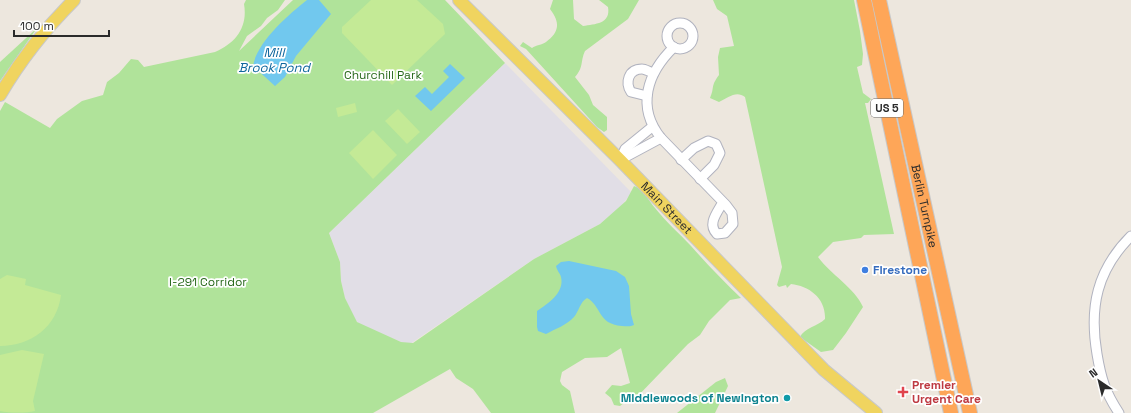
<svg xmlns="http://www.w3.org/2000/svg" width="1131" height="413" viewBox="0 0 1131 413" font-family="'Space Grotesk',sans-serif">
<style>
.industrial{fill:#e1dee6}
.green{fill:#b0e39a}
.pitch{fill:#c4ea96}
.water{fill:#71c8ee}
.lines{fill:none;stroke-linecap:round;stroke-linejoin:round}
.minor-casing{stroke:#b1b3bf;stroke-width:11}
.major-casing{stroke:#c8c8c8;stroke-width:14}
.highway-casing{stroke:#c8c8c8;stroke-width:16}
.minor{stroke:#fff;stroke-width:9}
.major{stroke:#f0d45f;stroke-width:12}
.highway{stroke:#fea658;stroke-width:14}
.shop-dot{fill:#3f7fe0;stroke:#fff;stroke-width:1.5}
.health-dot{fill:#e0444e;stroke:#fff;stroke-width:1.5}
.culture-dot{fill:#0f9aa8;stroke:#fff;stroke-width:1.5}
.labels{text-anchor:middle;stroke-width:3.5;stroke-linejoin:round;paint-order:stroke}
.shield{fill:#fff;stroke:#6b6b6b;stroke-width:1}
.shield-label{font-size:11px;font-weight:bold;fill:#2b2b2b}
.park-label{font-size:12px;fill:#28691b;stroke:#fff}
.street-label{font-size:12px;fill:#2b2b2b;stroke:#fff}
.shop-label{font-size:12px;font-weight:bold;fill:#366cbe;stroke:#fff;text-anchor:start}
.health-label{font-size:12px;font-weight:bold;fill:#be3a42;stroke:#fff;text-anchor:start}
.culture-label{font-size:12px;font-weight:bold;fill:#0d838f;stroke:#fff;text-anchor:end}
.water-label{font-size:13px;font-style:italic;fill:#0e669d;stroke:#fff}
</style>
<rect width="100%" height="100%" fill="#ede7de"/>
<path class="industrial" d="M505,63L631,192L630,195L621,206L600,224L534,259L410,344L401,342L362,326L354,319L345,298L341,281L340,262L329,233Z"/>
<g class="green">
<path d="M246,0H285L278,10L267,18L261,26L247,36L239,51L293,0H445L505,63L329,233L340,262L341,281L345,298L357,322L401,342L413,343L534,259L600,224L626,201L634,186C643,189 649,201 655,208C666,222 679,233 691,246C707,264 724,282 741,298L730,300L709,321L700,335L688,344L634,400L633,396L620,406L614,405L611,398L605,393L612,385L621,386L630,383L621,348L607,357L585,358L562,372L560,381L562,385L570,391L575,413H491L473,389L456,378L450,369L373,413H0V111L5,102L50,128L57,119L82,101L103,95L107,82L119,73L131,59L138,60L144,67L215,52C236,43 248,27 244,4Z"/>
<path d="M553,0H573L574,19L583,26C595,24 611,24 608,7L599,0H639L628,19L585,51C580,62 584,67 575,77L589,95L593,105L607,117V130L604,132L597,127L526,49L520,46L523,42L532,48C536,45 542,45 546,42C560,32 560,22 550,9Z"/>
<path d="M713,0H854L860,31L863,54L862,65L857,67L863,93L871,99L868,103H865L894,234L864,235L861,238L833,242L818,257C831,275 854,287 863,307L846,333L833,350L821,352L800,337C804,328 818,326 825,319C826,298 809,286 791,284L787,288L786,285L779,287L777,285L782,267L745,97C736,90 728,98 719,102L710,98C715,87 710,87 719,75L718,57L720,48L734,46L727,16L717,9Z"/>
<path d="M37,28L0,81V62Z"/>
<path d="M725,378L728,386L715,413H677L716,382Z"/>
</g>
<g class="pitch">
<path d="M371,0H417L443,24L445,34L392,85L342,33V27Z"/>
<path d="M355,103L357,112L338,117L336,108Z"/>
<path d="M398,109L420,132L407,144L385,121Z"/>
<path d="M373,130L397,155L373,179L349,153Z"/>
<path d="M7,275L26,279L25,285L61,295C57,327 31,346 0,346V279Z"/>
<path d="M22,350L44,354L33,401L35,411C26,413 10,413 0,411V355Z"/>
</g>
<g class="water">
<path d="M307,0H319L331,14L296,56L285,77L275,86L253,66C257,42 288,15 307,0Z"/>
<path d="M450,64L465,78L431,111L415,96L425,87L432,94L449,77L443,71Z"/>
<path d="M569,261L616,271L625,277L629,286L631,314L634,325C630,327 626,326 622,326C597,324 602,306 587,298C580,302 579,311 574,317C567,325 555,329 546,334L538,331L537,327V311C547,304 565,293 561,277C560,273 557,271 556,266L561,262Z"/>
</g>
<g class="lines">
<g class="minor-casing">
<g id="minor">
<circle cx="680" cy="36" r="13"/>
<path d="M674,47C647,73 636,107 661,138L726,205L732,213L733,224L725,233L717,234C707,224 717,213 723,202"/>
<path d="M647,96L631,92C625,83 628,69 642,69C645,69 650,72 654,73"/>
<path d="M620,160L625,149L652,127"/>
<path d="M620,160L661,138"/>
<path d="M681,160L694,148L708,141L716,144L720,153L714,165L700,179"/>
<path d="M1119,413C1105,392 1101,378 1097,354C1089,307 1097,270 1131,236"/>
</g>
</g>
<g class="major-casing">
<g id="major">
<path id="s1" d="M459,0L620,160L824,370L876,413"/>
<path d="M0,95C21,59 45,29 74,0"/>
</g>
</g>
<g class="highway-casing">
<g id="highway">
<path d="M864,0L951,413"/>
<path id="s2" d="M879,0L970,413"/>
</g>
</g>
<use href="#minor" class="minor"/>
<use href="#major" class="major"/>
<use href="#highway" class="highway"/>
</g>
<circle class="shop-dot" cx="865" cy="270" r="4"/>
<path class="health-dot" d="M901 386h4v4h4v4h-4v4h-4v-4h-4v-4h4z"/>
<circle class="culture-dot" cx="787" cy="398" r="4"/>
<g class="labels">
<rect class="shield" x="871" y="99" width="32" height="18" rx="3"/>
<g class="shield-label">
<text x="887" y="112">US 5</text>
</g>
<g class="park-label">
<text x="383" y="79">Churchill Park</text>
<text x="208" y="286">I-291 Corridor</text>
</g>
<g class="street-label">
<text dy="4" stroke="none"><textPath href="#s2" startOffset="211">Berlin Turnpike</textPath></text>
<text dy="4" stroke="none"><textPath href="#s1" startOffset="294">Main Street</textPath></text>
</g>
<g class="shop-label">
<text x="873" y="274">Firestone</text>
</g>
<g class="health-label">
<text x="912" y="389">Premier<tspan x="912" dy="14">Urgent Care</tspan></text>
</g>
<g class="culture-label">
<text x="779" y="402">Middlewoods of Newington</text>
</g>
<g class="water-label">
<text x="274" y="57">Mill<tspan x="274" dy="15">Brook Pond</tspan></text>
</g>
</g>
<g transform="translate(1099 381) rotate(325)" stroke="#ffffff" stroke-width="3" paint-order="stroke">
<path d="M0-3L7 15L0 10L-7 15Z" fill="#2b2b2b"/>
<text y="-6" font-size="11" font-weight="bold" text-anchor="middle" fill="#2b2b2b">N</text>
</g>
<path d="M14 30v6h95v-6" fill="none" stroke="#2b2b2b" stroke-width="2"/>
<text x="20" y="30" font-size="12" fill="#2b2b2b" stroke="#ffffff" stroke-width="3" paint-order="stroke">100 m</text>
</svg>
